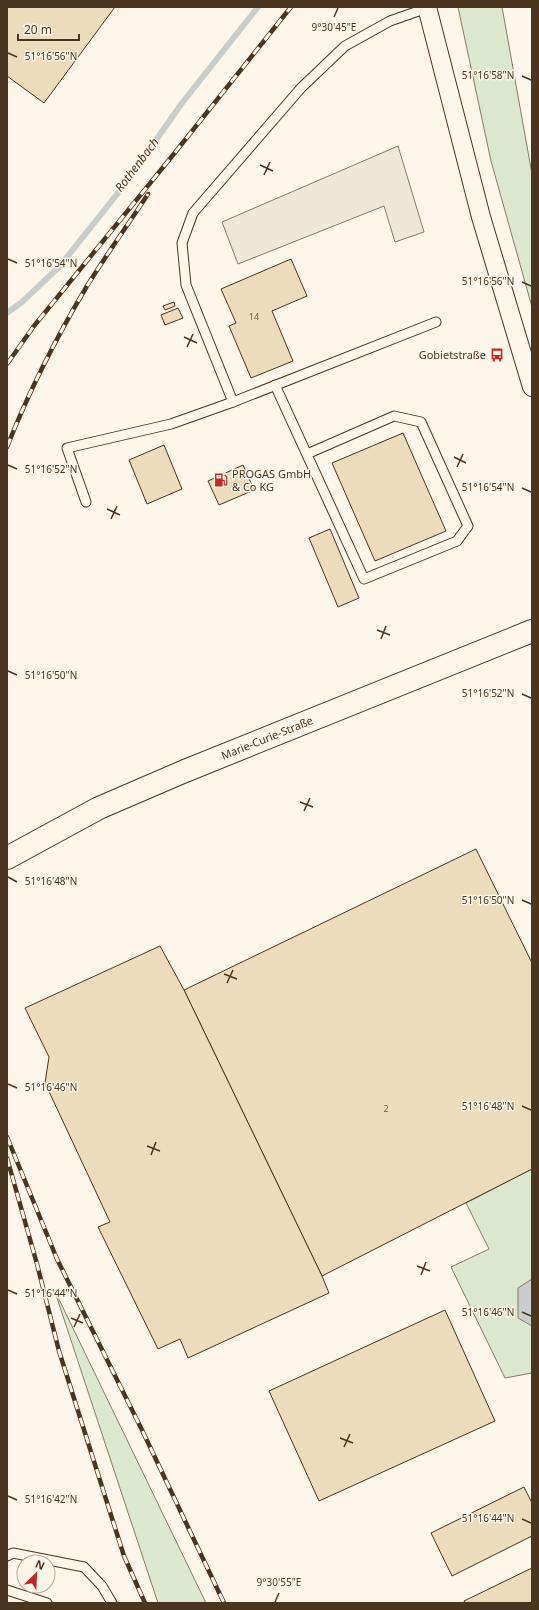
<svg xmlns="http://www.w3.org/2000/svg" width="539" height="1610" viewBox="0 0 539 1610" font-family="'Noto Sans',sans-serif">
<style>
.green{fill:#dce7d0;stroke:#887966}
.parking{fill:#ede7d9;stroke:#887966}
.water{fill:#c9cecd;stroke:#887966}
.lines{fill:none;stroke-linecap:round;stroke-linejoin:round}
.stream{stroke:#c9cecd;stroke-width:6}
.building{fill:#ecdcbc;stroke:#4a3520}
.lane-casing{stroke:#4a3520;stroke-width:11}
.street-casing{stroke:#4a3520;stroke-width:20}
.secondary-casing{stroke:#4a3520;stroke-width:24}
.lane{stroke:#fbf6e9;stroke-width:9}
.street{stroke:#fbf6e9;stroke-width:18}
.secondary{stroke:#fbf6e9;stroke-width:22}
.rail-casing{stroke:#4a3520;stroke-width:4.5}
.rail{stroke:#fbf6e9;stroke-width:3;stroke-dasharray:9;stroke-linecap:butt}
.ticks{fill:none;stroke:#4a3520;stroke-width:1.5}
.labels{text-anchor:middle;stroke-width:3;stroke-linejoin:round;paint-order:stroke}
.number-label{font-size:9px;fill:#725f47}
.poi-label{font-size:11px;fill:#4a3520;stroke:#fbf6e9;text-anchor:end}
.street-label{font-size:11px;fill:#4a3520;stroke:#fbf6e9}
.water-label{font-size:12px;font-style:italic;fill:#4a3520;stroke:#fbf6e9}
.ticks-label{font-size:10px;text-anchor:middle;fill:#4a3520;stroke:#fbf6e9;stroke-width:3;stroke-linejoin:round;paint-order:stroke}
</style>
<rect width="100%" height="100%" fill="#fbf6e9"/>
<g class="green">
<path d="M458,7H502L532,174V307L491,161Z"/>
<path d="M532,1169V1373L505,1378L451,1267L489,1249L466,1203Z"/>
<path d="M54,1289L206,1603H158Z"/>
</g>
<path class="parking" d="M398,146L424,232L395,242L384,206L238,264L222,222Z"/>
<path class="water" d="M532,1279V1326L518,1318V1288Z"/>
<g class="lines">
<path class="stream" d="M7,313L22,302L59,267L126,183L182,103L258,7"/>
</g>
<g class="building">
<path d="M7,7H115L44,103L7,76Z"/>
<path d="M291,259L307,296L272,311L293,361L251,378L229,326L236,323L221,289Z"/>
<path d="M174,302L175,306L165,310L163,306Z"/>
<path d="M178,308L183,318L165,325L161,315Z"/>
<path d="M403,433L446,531L375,561L332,463Z"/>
<path d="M164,445L182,489L147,504L129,460Z"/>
<path d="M243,465L254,490L219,505L208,481Z"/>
<path d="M330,529L359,598L338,607L309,538Z"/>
<path d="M476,849L532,963V1169L322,1276L184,990Z"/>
<path d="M160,946L184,990L322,1276L329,1293L188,1358L180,1339L158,1349L98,1227L110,1222L45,1083L49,1057L25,1008Z"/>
<path d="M445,1310L495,1421L319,1501L269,1391Z"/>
<path d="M524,1487L532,1503V1536L452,1576L431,1533Z"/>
<path d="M532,1568V1603H465L464,1601Z"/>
</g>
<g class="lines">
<g class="lane-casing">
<g id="lane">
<path d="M275,385L364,579L457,541L468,526L421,422L394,416L307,454"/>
<path d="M233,402L186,285L182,243L193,213L301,88L345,46L390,21L427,8"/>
<path d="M86,502L67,448L171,424L233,402L436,322"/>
<path d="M7,1556L13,1553L84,1567L102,1586L112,1603"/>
<path d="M7,1590L47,1603"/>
</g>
</g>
<g class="street-casing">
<path id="street" d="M427,7L481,217L532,387"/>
</g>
<g class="secondary-casing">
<path id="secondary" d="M7,858L99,808L185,771L532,631"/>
</g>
<use href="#lane" class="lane"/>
<use href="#street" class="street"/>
<use href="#secondary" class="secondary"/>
<g class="rail-casing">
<g id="rail">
<path d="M7,364L34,326L173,155L291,7"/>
<path d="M7,447C29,391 56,338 87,286C106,255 128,225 148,194"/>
<path d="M7,1137L57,1259L142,1430L224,1603"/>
<path d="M7,1158L37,1264L59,1351L124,1556L145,1603"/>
</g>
</g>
<use href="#rail" class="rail"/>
</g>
<path class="ticks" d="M334,17L338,8M8,53L17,57M522,76L531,80M260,165L273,171M264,175L270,162M8,259L17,263M522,282L531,286M184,337L197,343M187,347L193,334M454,457L466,463M8,465L17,469M457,467L463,454M522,488L531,492M107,509L120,515M111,519L117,506M377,630L390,635M381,639L386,626M8,671L17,675M522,694L531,698M300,802L313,807M304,811L310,798M8,877L17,882M522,900L531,904M224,974L237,979M227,983L233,970M8,1084L17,1088M522,1106L531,1110M147,1146L160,1151M151,1155L156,1142M417,1266L430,1271M421,1275L426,1262M8,1290L17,1294M522,1312L531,1316M71,1318L83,1323M74,1327L80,1314M340,1438L353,1443M344,1447L350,1434M8,1496L17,1500M522,1519L531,1523M275,1602L279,1593"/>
<defs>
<g id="bus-bare" transform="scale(1.08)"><path d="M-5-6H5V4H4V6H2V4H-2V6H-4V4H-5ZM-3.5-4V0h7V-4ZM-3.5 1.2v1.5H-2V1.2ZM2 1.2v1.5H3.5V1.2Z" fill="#c62828" stroke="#fbf6e9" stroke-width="2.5" paint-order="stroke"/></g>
<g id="fuel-bare" transform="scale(1.08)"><path d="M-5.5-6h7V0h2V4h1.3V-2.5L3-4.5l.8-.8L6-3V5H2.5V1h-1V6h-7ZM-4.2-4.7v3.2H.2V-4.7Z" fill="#c62828" stroke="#fbf6e9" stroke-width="2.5" paint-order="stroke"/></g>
</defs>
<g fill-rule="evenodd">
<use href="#bus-bare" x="497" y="355"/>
<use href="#fuel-bare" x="221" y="480"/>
</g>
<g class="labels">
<g class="number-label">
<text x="254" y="320">14</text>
<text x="386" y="1112">2</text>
</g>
<g class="poi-label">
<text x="486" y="359">Gobietstraße</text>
<text x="232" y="478" text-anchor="start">PROGAS GmbH<tspan x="232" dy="13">&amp; Co KG</tspan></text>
</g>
<g class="street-label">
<text transform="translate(267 738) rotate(-22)" y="4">Marie-Curie-Straße</text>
</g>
<g class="water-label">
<text transform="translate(137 165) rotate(-53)" y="4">Rothenbach</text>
</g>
</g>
<g class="ticks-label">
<text x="334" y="31">9°30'45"E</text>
<text x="51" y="60">51°16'56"N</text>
<text x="488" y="79">51°16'58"N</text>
<text x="51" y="267">51°16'54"N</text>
<text x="488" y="285">51°16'56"N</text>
<text x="51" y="473">51°16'52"N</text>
<text x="488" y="491">51°16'54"N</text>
<text x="51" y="679">51°16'50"N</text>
<text x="488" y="697">51°16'52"N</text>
<text x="51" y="885">51°16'48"N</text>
<text x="488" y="904">51°16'50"N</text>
<text x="51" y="1091">51°16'46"N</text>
<text x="488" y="1110">51°16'48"N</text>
<text x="51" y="1297">51°16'44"N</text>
<text x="488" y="1316">51°16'46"N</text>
<text x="51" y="1503">51°16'42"N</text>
<text x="488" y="1522">51°16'44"N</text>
<text x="279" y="1586">9°30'55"E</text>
</g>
<rect width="539" height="1610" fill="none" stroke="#4a3520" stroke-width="16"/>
<g transform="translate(36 1574) rotate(24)"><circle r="19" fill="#fbf6e9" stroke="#b4a999"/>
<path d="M0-3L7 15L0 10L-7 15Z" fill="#c62828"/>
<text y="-6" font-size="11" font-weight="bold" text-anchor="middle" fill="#4a3520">N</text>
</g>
<path d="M18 34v6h61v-6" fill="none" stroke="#4a3520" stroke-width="2"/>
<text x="24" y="34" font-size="12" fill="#4a3520" stroke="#fbf6e9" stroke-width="3" paint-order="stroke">20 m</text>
</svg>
